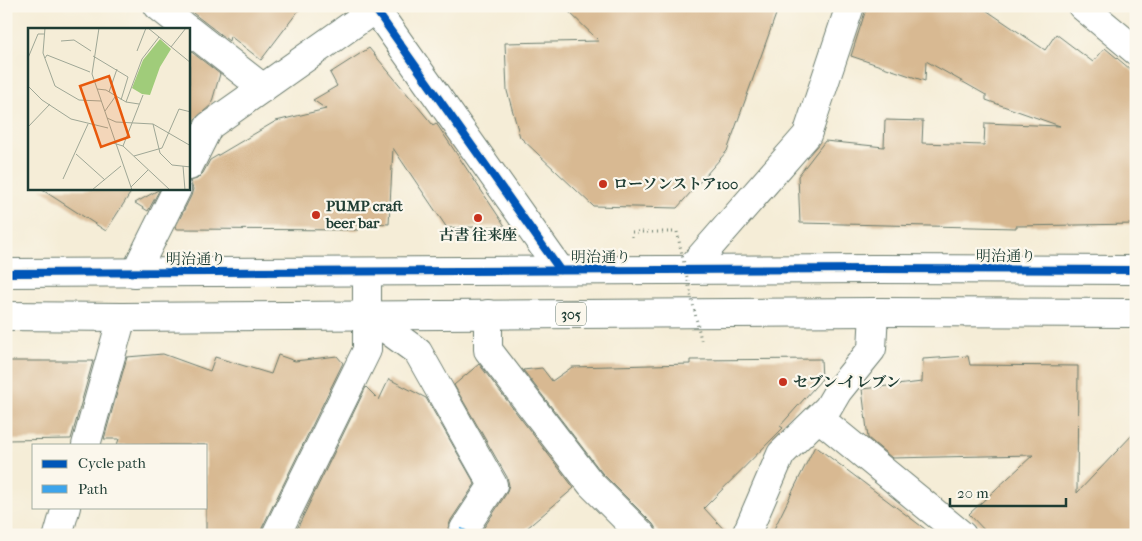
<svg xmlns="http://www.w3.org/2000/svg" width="1142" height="541" viewBox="0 0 1142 541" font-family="'IM FELL French Canon','Noto Serif JP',serif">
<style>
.building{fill:#d8b992}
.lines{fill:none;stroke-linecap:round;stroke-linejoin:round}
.minor-casing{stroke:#6a7b6d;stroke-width:30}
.major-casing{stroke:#6a7b6d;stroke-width:30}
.path{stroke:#6a7b6d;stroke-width:3;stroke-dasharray:1 4;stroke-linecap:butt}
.minor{stroke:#fff;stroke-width:28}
.major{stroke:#fff;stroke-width:28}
.path-bridge{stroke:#6a7b6d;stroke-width:3;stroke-dasharray:1 4;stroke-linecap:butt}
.quiet{stroke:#3da4eb;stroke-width:6;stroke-dasharray:12 6;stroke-linecap:butt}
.cycleway-casing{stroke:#fbf7ec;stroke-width:11}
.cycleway{stroke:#0057b8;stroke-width:8}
.poi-dot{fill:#c8321e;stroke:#fbf7ec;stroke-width:2}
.labels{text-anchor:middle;stroke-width:4.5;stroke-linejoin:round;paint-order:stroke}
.shield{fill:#fbf7ec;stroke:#61756b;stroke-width:1}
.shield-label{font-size:14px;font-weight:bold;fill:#1f3d34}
.poi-label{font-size:15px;font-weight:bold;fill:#1f3d34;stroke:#fbf7ec;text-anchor:start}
.street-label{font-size:15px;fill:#1f3d34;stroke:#fbf7ec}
.inset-road{fill:none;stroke:#9fa796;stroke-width:1}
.view{fill:#e8590c;fill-opacity:0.15;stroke:#e8590c;stroke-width:2.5}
.inset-edge{fill:none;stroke:#1f3d34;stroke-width:2.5}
</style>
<rect width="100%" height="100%" fill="#fbf7ec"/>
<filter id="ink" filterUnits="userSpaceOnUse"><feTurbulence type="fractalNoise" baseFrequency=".02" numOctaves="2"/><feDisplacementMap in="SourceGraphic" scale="10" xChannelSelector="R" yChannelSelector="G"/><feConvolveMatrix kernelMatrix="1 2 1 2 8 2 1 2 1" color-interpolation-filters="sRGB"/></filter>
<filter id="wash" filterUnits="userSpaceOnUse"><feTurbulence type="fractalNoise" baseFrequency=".0096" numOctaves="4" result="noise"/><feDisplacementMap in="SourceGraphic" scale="20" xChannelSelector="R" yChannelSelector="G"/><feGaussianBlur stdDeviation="1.12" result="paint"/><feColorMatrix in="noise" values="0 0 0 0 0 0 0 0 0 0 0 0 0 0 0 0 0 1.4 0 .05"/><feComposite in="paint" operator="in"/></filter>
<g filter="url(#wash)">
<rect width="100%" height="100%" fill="#f5edd7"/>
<g id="blocks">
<g class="building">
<path d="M189,6H302L261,60L230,36L229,41L189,10Z"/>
<path d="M563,6H779L727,151L677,208L593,206L520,137L507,91L505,43L599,41Z"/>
<path d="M867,6H980L1045,50L1056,34L1093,62L1105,48L1136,74V224L1016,226V228L800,223L798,176L825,141L884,147L885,120L923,121L922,143L984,145L985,123L1060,126L986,100V95L926,61L925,81L851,56Z"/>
<path d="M369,48L433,125L436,123L505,226L447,228L393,148L389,224L355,222L359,230L178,229L175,228L191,196L193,189L190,181L197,179L203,173L210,160L276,121L326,109L313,100L337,86L330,73Z"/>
<path d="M189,50L220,74L211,105L195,119L189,132Z"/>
<path d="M41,189H133L106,231Z"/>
<path d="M160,189L148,211L135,203Z"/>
<path d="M163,354L210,371L215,357L271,374L278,355L295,361L337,356L343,363L262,528L261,535H206V445H117L119,439H104L127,357Z"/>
<path d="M968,356L970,365L1078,366L1077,493L1136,431V535H989L969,514L1033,455L892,458L868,438L862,389L922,382L923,359Z"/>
<path d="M821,359L822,379L780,426L783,428L704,508L729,535H660L653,524L602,473L523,370L542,368L552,381L572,367L690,364V360Z"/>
<path d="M6,361H93L71,439L6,440Z"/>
<path d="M479,364L574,488L519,535H479L506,494L509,485L507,477L454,385Z"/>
<path d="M389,379L426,398L475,484L451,520L448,528L450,535H294L366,387L379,400Z"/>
<path d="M815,446L933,535H771Z"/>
</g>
</g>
</g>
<g filter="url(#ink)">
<use href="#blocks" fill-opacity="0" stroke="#6a7b6d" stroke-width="1"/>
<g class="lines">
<g class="minor-casing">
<g id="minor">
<path d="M158,6L187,29"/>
<path d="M1082,6L1136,51"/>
<path d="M376,10L560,270"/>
<path d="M189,30L263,88"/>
<path d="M189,166L209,126L379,6"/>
<path d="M689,270L807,135L850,6"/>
<path d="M135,273L177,189"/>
<path d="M488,314V350L591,484L642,535"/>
<path d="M367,315L418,352L493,485L464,529"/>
<path d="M819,418L962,535"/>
<path d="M86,445L122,317"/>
<path d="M58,535L66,507"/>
<path d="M276,535L367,350V272"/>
<path d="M746,535L781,454L828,408L838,391L872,349L874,312"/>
</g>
</g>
<g class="major-casing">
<g id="major">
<path d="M6,273L878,269L1136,270"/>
<path d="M6,316L122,317L874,312L1136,313"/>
</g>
</g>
<path class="path" d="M632,237V232H675"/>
<use href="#minor" class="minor"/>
<use href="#major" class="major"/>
<path class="path-bridge" d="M677,232L701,340"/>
<path class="quiet" d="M461,535L464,529"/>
<g class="cycleway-casing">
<g id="cycleway">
<path d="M376,10L560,270"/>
<path d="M6,273L878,269L1136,270"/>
</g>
</g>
<use href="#cycleway" class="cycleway"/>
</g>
</g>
<g class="poi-dot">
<circle cx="603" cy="184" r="5"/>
<circle cx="316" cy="215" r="5"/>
<circle cx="478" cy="218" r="5"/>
<circle cx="783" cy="382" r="5"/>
</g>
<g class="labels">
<rect class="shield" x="556" y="302.5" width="30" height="23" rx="4"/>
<g class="shield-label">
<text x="571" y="319">305</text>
</g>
<g class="poi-label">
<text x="613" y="189">ローソンストア100</text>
<text x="326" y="211">PUMP craft<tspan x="326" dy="17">beer bar</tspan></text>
<text x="478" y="240" text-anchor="middle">古書 往来座</text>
<text x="793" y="387">セブン-イレブン</text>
</g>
<g class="street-label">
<text x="1006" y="261">明治通り</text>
<text x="601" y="262">明治通り</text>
<text x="196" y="264">明治通り</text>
</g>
</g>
<g transform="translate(28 28)">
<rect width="162" height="162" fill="#f5edd7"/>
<path d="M132,11L143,21L132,39L122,67L114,66L104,60L115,32Z" fill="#a0cc7a"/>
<path class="inset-road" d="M17,0L15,25L27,58L51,72L73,73M71,0L64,46L104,162M120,0L163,35M33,13L46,12L63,23M143,19L158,0M109,23L118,0M65,28L100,49L93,72M0,30L10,6H16M17,30L19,27L62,44M0,58L14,72L43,91L80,100M69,61L78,62L98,74L111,76M81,64L89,41M98,74L114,31L131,9M77,83L87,69M79,90L88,94L125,96L163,118M125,96L132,125L144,137L163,139M0,99L22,76M85,115L95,118L142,162M95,118L115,67M48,126L77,152M106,128L134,120L151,81L163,84M155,138L157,162M35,151L60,96M103,159L120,142M64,162L93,138"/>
<path class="view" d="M81,48L101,109L73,119L52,58Z"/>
<rect width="162" height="162" class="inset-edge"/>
</g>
<rect width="1142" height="541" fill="none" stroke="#fbf7ec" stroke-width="25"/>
<rect x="32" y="444" width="175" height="65" fill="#fbf7ec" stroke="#a3ada2"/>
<rect x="42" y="460" width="25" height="8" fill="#0057b8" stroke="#a3ada2"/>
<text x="78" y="468" font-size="15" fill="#1f3d34">Cycle path</text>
<rect x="42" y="485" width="25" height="8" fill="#3da4eb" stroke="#a3ada2"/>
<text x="78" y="494" font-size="15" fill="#1f3d34">Path</text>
<path d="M950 498v8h116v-8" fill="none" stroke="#1f3d34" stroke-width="2.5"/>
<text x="957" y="498" font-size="15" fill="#1f3d34" stroke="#fbf7ec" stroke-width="4" paint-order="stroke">20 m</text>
</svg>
